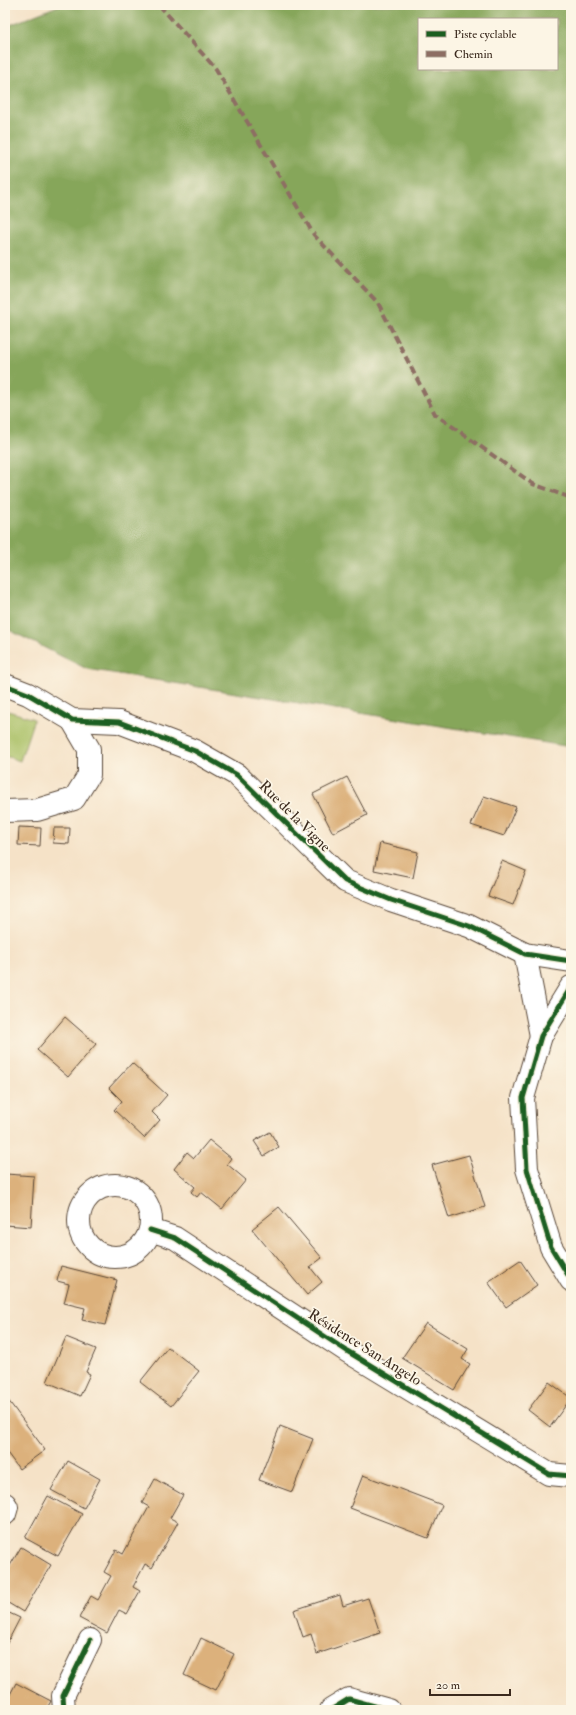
<svg xmlns="http://www.w3.org/2000/svg" width="576" height="1715" viewBox="0 0 576 1715" font-family="'IM FELL Double Pica',serif">
<style>
.green{fill:#a8bf64;stroke:#727441}
.forest{fill:#86a65a;stroke:#60683c;fill-rule:evenodd}
.building{fill:#dcb17c}
.lines{fill:none;stroke-linecap:round;stroke-linejoin:round}
.street-casing{stroke:#574637;stroke-width:24}
.street{stroke:#fff;stroke-width:22}
.quiet{stroke:#8d6e63;stroke-width:4;stroke-dasharray:8 4;stroke-linecap:butt}
.cycleway-casing{stroke:#fcf5e5;stroke-width:8}
.cycleway{stroke:#1b5e20;stroke-width:5}
.labels{text-anchor:middle;stroke-width:3.5;stroke-linejoin:round;paint-order:stroke}
.street-label{font-size:15px;fill:#3b2a1e;stroke:#fcf5e5}
</style>
<rect width="100%" height="100%" fill="#fcf5e5"/>
<filter id="ink" filterUnits="userSpaceOnUse"><feTurbulence type="fractalNoise" baseFrequency=".025" numOctaves="2"/><feDisplacementMap in="SourceGraphic" scale="8" xChannelSelector="R" yChannelSelector="G"/><feConvolveMatrix kernelMatrix="1 2 1 2 8 2 1 2 1" color-interpolation-filters="sRGB"/></filter>
<filter id="wash" filterUnits="userSpaceOnUse"><feTurbulence type="fractalNoise" baseFrequency=".012" numOctaves="4" result="noise"/><feDisplacementMap in="SourceGraphic" scale="16" xChannelSelector="R" yChannelSelector="G"/><feGaussianBlur stdDeviation="0.9" result="paint"/><feColorMatrix in="noise" values="0 0 0 0 0 0 0 0 0 0 0 0 0 0 0 0 0 1.4 0 .05"/><feComposite in="paint" operator="in"/></filter>
<g filter="url(#wash)">
<rect width="100%" height="100%" fill="#f5e2c7"/>
<path class="green" d="M5,710L34,719L20,761L5,756Z"/>
<path class="forest" d="M60,5H571V747L87,669L5,628V27ZM419,19H557V69H419Z"/>
<g id="blocks">
<g class="building">
<path d="M347,777L367,815L333,833L313,794Z"/>
<path d="M484,796L516,807L504,836L471,825Z"/>
<path d="M19,827L41,828L40,846L18,845Z"/>
<path d="M54,828H70L69,844L53,843Z"/>
<path d="M380,843L418,852L413,878L374,870Z"/>
<path d="M502,861L526,871L513,905L488,896Z"/>
<path d="M65,1017L96,1044L68,1077L37,1050Z"/>
<path d="M132,1063L167,1095L152,1112L160,1120L144,1138L114,1110L122,1101L109,1088Z"/>
<path d="M270,1132L279,1147L264,1156L254,1141Z"/>
<path d="M209,1140L231,1158L227,1164L246,1180L222,1209L201,1192L197,1197L191,1192L195,1187L174,1169L187,1152L194,1158Z"/>
<path d="M469,1155L485,1207L449,1218L432,1165Z"/>
<path d="M6,1174L34,1176L31,1227L5,1225Z"/>
<path d="M279,1207L322,1258L310,1267L322,1282L307,1295L252,1229Z"/>
<path d="M520,1260L537,1285L506,1307L488,1282Z"/>
<path d="M61,1266L117,1280L105,1325L82,1320L85,1308L64,1303L69,1284L57,1281Z"/>
<path d="M426,1323L468,1349L462,1359L470,1364L454,1390L402,1358Z"/>
<path d="M66,1337L96,1349L86,1372L90,1374L80,1396L47,1382Z"/>
<path d="M168,1347L199,1371L171,1406L140,1382Z"/>
<path d="M549,1382L571,1398L550,1427L528,1410Z"/>
<path d="M5,1396L45,1450L19,1469L5,1450Z"/>
<path d="M280,1426L313,1439L292,1492L259,1480Z"/>
<path d="M68,1461L100,1479L84,1508L51,1490Z"/>
<path d="M363,1475L442,1505L428,1538L350,1508Z"/>
<path d="M155,1479L183,1495L170,1518L178,1522L152,1568L145,1564L133,1587L140,1591L127,1614L119,1610L107,1633L79,1618L91,1596L98,1600L111,1576L104,1572L116,1550L123,1554L149,1507L142,1503Z"/>
<path d="M48,1496L82,1514L58,1556L25,1538Z"/>
<path d="M21,1547L51,1565L23,1612L5,1601V1574Z"/>
<path d="M340,1595L343,1606L368,1598L380,1633L317,1654L311,1634L303,1637L294,1610Z"/>
<path d="M5,1611L20,1618L5,1647Z"/>
<path d="M201,1638L234,1654L216,1690L184,1675Z"/>
<path d="M16,1683L51,1701L46,1710H10L11,1708L5,1706V1704Z"/>
</g>
</g>
</g>
<g filter="url(#ink)">
<use href="#blocks" fill-opacity="0" stroke="#574637" stroke-width="1"/>
<g class="lines">
<g class="street-casing">
<g id="street">
<path d="M5,685L28,694L72,720L119,722L195,751L237,775L345,881L391,900L469,926L525,954L571,961"/>
<path d="M5,811L37,810L74,799L89,775V749L72,720"/>
<path d="M525,954L541,1036"/>
<path d="M571,987L541,1036L523,1098L527,1169L551,1247L571,1280"/>
<circle cx="115" cy="1221" r="36"/>
<path d="M150,1230L175,1238L347,1351L549,1474L571,1476"/>
<path d="M5,1504L7,1507L5,1514"/>
<path d="M64,1710L63,1696L90,1640"/>
<path d="M331,1710L349,1699L389,1710"/>
</g>
</g>
<use href="#street" class="street"/>
<path class="quiet" d="M159,5L216,69L314,235L378,303L435,414L533,484L571,498"/>
<g class="cycleway-casing">
<g id="cycleway">
<path d="M5,685L28,694L72,720L119,722L195,751L237,775L345,881L391,900L469,926L525,954L571,961"/>
<path d="M571,987L541,1036L523,1098L527,1169L551,1247L571,1280"/>
<path d="M150,1230L175,1238L347,1351L549,1474L571,1476"/>
<path d="M64,1710L63,1696L90,1640"/>
<path d="M331,1710L349,1699L389,1710"/>
</g>
</g>
<use href="#cycleway" class="cycleway"/>
</g>
</g>
<g class="labels">
<g class="street-label">
<text transform="translate(295 816) rotate(45)" y="5">Rue de la Vigne</text>
<text transform="translate(365 1347) rotate(32)" y="5">Résidence San Angelo</text>
</g>
</g>
<rect width="576" height="1715" fill="none" stroke="#fcf5e5" stroke-width="20"/>
<rect x="418" y="18" width="140" height="52" fill="#fcf5e5" stroke="#afa495"/>
<rect x="426" y="31" width="20" height="6" fill="#1b5e20" stroke="#afa495"/>
<text x="454" y="38" font-size="12" fill="#3b2a1e">Piste cyclable</text>
<rect x="426" y="51" width="20" height="6" fill="#8d6e63" stroke="#afa495"/>
<text x="454" y="58" font-size="12" fill="#3b2a1e">Chemin</text>
<path d="M430 1689v6h80v-6" fill="none" stroke="#3b2a1e" stroke-width="2"/>
<text x="436" y="1689" font-size="12" fill="#3b2a1e" stroke="#fcf5e5" stroke-width="3" paint-order="stroke">20 m</text>
</svg>
